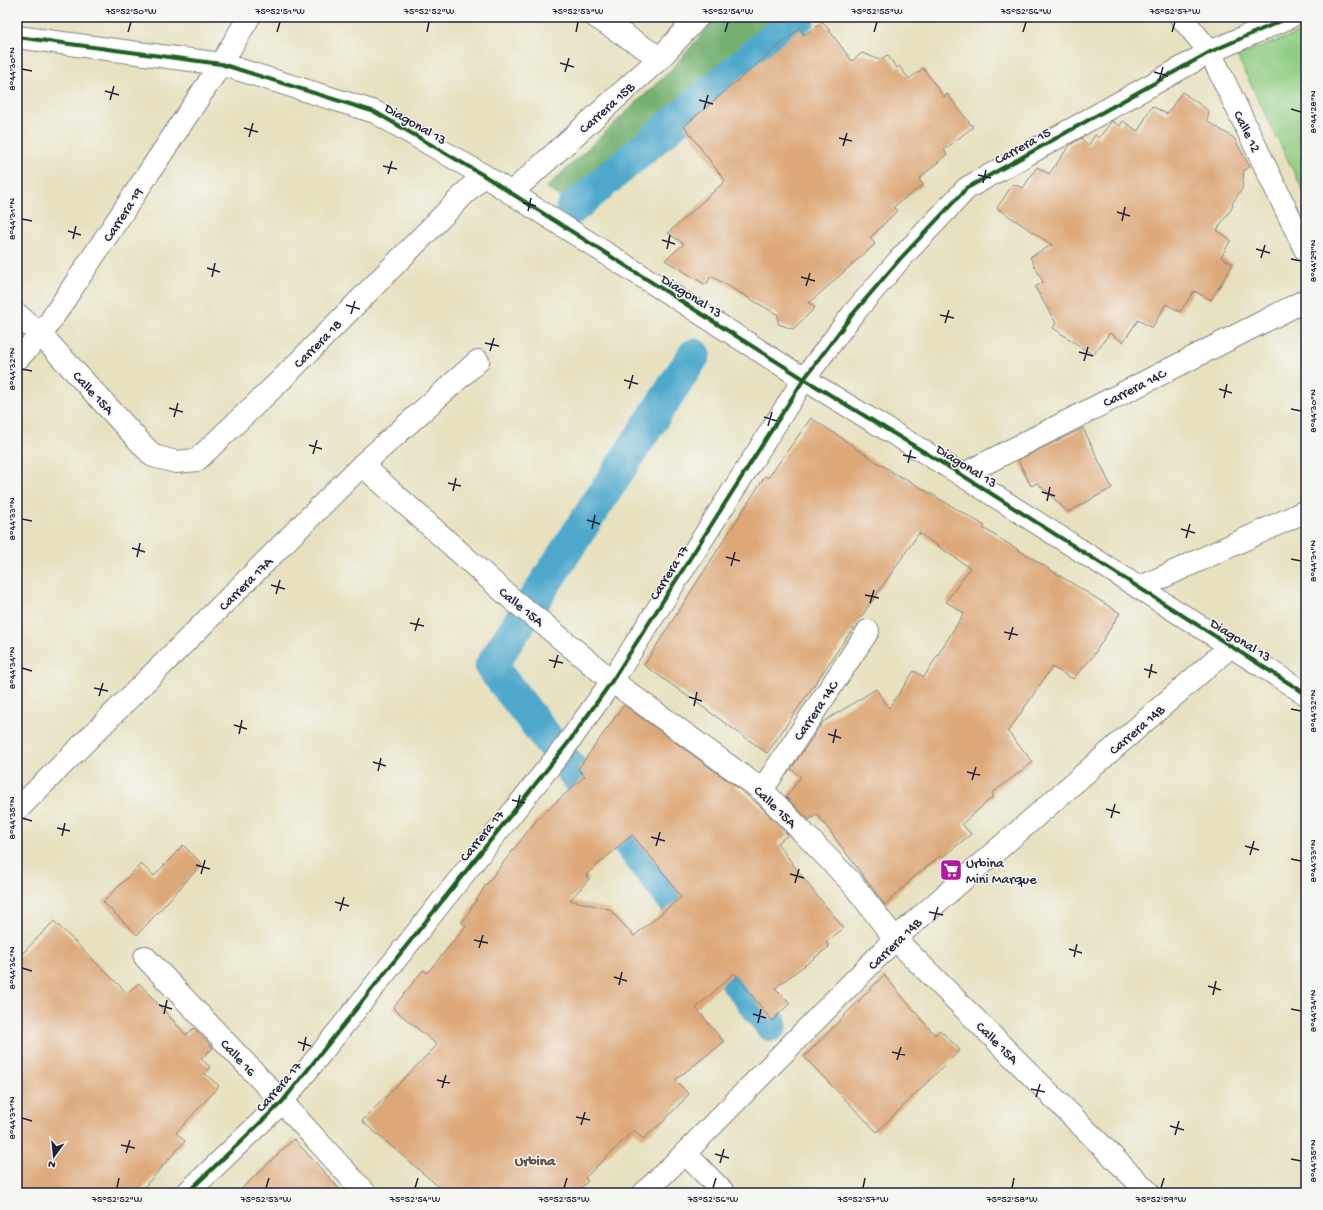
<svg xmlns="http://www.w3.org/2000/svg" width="1323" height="1210" viewBox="0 0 1323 1210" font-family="'Gochi Hand',sans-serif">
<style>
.green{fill:#8fcc82;stroke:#58775e}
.forest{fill:#73b070;stroke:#4a6956}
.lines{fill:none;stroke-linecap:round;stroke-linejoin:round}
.canal{stroke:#4ea8cc;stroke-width:33}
.building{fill:#dda879;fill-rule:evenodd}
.minor-casing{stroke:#84827d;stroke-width:24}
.minor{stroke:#fff;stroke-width:22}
.cycleway-casing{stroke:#f6f6f2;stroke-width:6}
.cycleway{stroke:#1b5e20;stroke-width:4}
.ticks{fill:none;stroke:#22223b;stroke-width:1.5}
.labels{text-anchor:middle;stroke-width:3;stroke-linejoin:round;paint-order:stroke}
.street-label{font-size:14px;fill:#22223b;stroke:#f6f6f2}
.poi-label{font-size:14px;fill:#22223b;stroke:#f6f6f2;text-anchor:start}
.neighbourhood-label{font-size:15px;font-weight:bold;fill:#635151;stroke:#f6f6f2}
.neatline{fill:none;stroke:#22223b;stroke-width:1.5}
.ticks-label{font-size:10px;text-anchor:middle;fill:#22223b}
</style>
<rect width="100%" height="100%" fill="#f6f6f2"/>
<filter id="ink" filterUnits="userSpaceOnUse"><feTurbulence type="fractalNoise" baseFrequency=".025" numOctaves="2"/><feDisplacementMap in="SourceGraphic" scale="8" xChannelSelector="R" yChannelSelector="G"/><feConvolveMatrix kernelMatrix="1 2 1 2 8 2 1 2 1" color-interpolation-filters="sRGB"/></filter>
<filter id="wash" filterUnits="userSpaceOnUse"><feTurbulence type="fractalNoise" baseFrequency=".012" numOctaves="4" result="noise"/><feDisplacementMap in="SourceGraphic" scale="16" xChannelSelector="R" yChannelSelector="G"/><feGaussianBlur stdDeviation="0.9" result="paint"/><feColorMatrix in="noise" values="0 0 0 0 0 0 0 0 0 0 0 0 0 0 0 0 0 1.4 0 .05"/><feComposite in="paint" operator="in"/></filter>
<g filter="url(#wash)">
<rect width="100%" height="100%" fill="#e7e1bf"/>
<path class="green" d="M1306,30V197L1237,56Z"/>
<path class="forest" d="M717,17H779L565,199L546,188L670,71Z"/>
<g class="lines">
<g class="canal">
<path d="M572,209L799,17"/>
<path d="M694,355L491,666L771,1025"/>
</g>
</g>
<g id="blocks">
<g class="building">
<path d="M823,22L852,61L862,53L880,60L887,55L897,68L899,66L909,79L923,68L944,97L947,94L973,127L944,150L947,154L919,179L923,185L893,207L897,211L870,238L875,244L809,303L815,308L793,329L778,324V315L711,276L706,285L665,260L684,244L668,233L725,181L684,126L800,28L804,35Z"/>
<path d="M1182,92L1209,111L1207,121L1234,138L1250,167L1244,170L1242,189L1232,204L1233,206L1217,230L1231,240L1221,257L1233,264L1211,300L1194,291L1180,312L1166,304L1152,328L1138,320L1123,342L1110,333L1093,355L1053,328L1056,323L1035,287L1043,282L1030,257L1052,245L997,208L1013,184L1023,188L1037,167L1049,174L1070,145L1081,138L1088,146L1095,135L1099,138L1112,121L1120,126L1123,121L1138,131L1152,106L1167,114Z"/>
<path d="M811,418L855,447V448L902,478L903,477L985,526L983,528L1120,613L1091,659L1073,679L1052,667L1010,729L1007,731L1033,762L992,793L994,796L962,824L971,834L944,856L942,855L914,877L885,905L817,814L809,820L786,797L801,777L791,769L823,722L876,689L889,708L914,671L924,677L964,613L946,602L970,568L919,533L767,753L644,665L765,476L768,478Z"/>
<path d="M1083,428L1112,488L1068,512L1037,483L1031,486L1018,460Z"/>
<path d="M624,705L734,785L759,805L788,835L777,843L814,892L844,928L826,942L829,947L775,988L790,1003L772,1021L734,973L696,1008L724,1042L675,1080L689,1094L663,1122L643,1139L634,1130L585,1178L588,1181L576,1193H446L362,1121L437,1045L393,1008L423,970L427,973L466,926L462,923L485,886L538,818L585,776L578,769ZM632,835L656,863L681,897L634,936L609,909L570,900L589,879L586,875Z"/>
<path d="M183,845L202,864L137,935L103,902L141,864L154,876Z"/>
<path d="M54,921L127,993L139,983L186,1035L194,1028L213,1048L201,1059L210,1067L204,1073L219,1086L176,1133L185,1141L139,1193H17V959Z"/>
<path d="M884,975L935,1035L940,1030L960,1050L877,1132L804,1057Z"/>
<path d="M294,1139L343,1193H237Z"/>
</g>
</g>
</g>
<g filter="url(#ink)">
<use href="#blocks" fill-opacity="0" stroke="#84827d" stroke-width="1"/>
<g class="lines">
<g class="minor-casing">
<g id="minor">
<path d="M596,17L660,58"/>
<path d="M1181,17L1210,52L1306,251"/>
<path d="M17,37L221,64L375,112L483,175L511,193L804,379L962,475L1306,694"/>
<path d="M511,193L660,58L698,17"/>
<path d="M17,314L41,335L153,456L176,462L197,460L281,380L483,175"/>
<path d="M17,359L41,335L221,64L249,17"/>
<path d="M362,465L513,600L546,626L612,681L762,790L852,883L895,939L1149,1193"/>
<path d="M962,475L1306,300"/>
<path d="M1139,588L1306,511"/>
<path d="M762,790L868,631"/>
<path d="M17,810L362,465L478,361"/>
<path d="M145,957L282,1102L365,1193"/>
<path d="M685,1153L724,1193"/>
<path d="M187,1193L282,1102L568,743L612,681L804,379L852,315L900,259L967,188L1210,52L1290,17"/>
<path d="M644,1193L685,1153L895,939L1231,646"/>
</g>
</g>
<use href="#minor" class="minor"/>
<g class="cycleway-casing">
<g id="cycleway">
<path d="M17,37L221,64L375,112L483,175L511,193L804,379L962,475L1306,694"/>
<path d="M187,1193L282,1102L568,743L612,681L804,379L852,315L900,259L967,188L1210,52L1290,17"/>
</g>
</g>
<use href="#cycleway" class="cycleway"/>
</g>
</g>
<path class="ticks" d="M128,32L131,22M277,32L280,22M427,32L429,22M576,32L578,22M725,32L728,22M874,32L877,22M1023,32L1026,22M1172,32L1175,22M560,63L574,67M22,69L32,71M565,72L569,58M1154,72L1168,76M1159,81L1163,67M105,91L119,95M110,100L114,86M699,100L713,104M704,109L708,95M1291,109L1301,112M244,128L258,132M249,137L253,123M839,138L852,141M843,146L847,133M383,166L397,169M388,174L392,161M978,175L991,178M983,183L986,170M523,203L536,206M528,211L531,198M1117,212L1130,216M22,219L32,221M1122,221L1125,207M68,231L81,235M73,239L76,226M662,240L675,244M667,249L670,235M1256,249L1270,253M1261,258L1265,245M1291,259L1301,261M207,268L220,272M212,277L215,263M801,277L815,281M806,286L810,273M346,305L360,309M351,314L355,301M940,315L954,318M945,323L949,310M485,343L499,346M490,351L494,338M1079,352L1093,356M1084,361L1088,347M22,369L32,371M624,380L638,384M629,389L633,375M1219,389L1232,393M1224,398L1227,384M169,408L183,412M1291,409L1301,411M174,417L178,403M764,417L777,421M768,426L772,412M309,445L322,449M313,454L317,440M903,455L916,458M908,463L911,450M448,483L461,486M453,491L456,478M1042,492L1055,496M1047,501L1050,487M22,519L32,521M587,520L600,524M592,529L595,515M1181,529L1195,533M1186,538L1190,524M132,548L145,552M137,557L140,543M726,557L740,561M1291,559L1301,561M731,566L735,552M271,585L285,589M276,594L280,580M865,595L879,598M870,603L874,590M410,623L424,626M415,631L419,618M1004,632L1018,635M1009,640L1013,627M549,660L563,663M22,668L32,671M554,668L558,655M1144,669L1157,673M1149,678L1152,664M94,688L108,691M99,696L103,683M689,697L702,701M694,706L697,692M1291,709L1301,711M234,725L247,729M239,734L242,720M828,734L841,738M833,743L836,729M373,762L386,766M378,771L381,758M967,772L980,775M972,780L976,767M512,800L525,803M517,808L520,795M1106,809L1120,813M22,818L32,821M1111,818L1115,804M57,828L70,831M62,836L65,823M651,837L665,841M656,846L660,832M1245,846L1259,850M1250,855L1254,841M1291,859L1301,861M196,865L210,869M201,874L205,860M790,874L804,878M795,883L799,869M335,902L349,906M340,911L344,897M929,912L943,915M934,920L938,907M474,940L488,943M479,948L483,935M1069,949L1082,953M1074,957L1077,944M22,968L32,971M614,977L627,981M619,985L622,972M1208,986L1221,990M1213,995L1216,981M159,1005L172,1009M1291,1009L1301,1011M164,1014L167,1000M753,1014L766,1018M758,1023L761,1009M298,1042L311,1046M303,1051L306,1037M892,1052L905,1055M897,1060L901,1047M437,1080L450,1083M442,1088L446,1075M1031,1089L1045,1092M1036,1097L1040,1084M576,1117L590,1120M22,1118L32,1121M581,1125L585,1112M1170,1126L1184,1130M1175,1135L1179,1121M121,1145L135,1148M126,1153L130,1140M715,1154L729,1158M1291,1159L1301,1161M720,1163L724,1149M117,1188L119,1178M266,1188L269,1178M415,1188L418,1178M564,1188L567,1178M713,1188L716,1178M863,1188L865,1178M1012,1188L1014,1178M1161,1188L1164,1178"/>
<defs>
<g id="supermarket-square" transform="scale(1.15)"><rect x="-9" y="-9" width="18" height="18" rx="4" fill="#b5179e" stroke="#f6f6f2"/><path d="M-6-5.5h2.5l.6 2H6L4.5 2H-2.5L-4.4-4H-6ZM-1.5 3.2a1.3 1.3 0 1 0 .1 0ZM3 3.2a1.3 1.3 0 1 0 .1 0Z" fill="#fff"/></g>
</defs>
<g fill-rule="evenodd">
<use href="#supermarket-square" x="951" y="870"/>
</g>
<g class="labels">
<g class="street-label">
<text transform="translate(606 107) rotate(-42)" y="5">Carrera 15B</text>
<text transform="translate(416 123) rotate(30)" y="5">Diagonal 13</text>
<text transform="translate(1248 131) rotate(64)" y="5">Calle 12</text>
<text transform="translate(1022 145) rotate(-29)" y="5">Carrera 15</text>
<text transform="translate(122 214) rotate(-57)" y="5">Carrera 19</text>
<text transform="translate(692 295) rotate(32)" y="5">Diagonal 13</text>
<text transform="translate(317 343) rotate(-45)" y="5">Carrera 18</text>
<text transform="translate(1134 387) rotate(-27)" y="5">Carrera 14C</text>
<text transform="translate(94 392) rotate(47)" y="5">Calle 15A</text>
<text transform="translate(967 465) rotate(32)" y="5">Diagonal 13</text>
<text transform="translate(668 572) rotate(-58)" y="5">Carrera 17</text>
<text transform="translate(245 583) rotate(-45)" y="5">Carrera 17A</text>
<text transform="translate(522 606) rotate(39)" y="5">Calle 15A</text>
<text transform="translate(1241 639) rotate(32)" y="5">Diagonal 13</text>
<text transform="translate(815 710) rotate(-56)" y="5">Carrera 14C</text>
<text transform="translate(1136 729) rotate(-41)" y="5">Carrera 14B</text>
<text transform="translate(776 806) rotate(44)" y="5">Calle 15A</text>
<text transform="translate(481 835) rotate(-51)" y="5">Carrera 17</text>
<text transform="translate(894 943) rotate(-44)" y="5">Carrera 14B</text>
<text transform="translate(998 1042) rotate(45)" y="5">Calle 15A</text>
<text transform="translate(239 1057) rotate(47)" y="5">Calle 16</text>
<text transform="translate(278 1086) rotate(-49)" y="5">Carrera 17</text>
</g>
<g class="poi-label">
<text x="966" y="867">Urbina<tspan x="966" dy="16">Mini Marque</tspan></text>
</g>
<g class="neighbourhood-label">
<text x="535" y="1165">Urbina</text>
</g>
</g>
<rect width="1323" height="1210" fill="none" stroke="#f6f6f2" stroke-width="44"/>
<g transform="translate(54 1156) rotate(195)" stroke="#f6f6f2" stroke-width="3" paint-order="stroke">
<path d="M0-3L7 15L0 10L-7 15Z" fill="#22223b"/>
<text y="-6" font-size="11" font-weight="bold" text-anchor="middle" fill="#22223b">N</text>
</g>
<rect x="22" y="22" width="1279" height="1166" class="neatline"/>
<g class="ticks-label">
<text x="131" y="14">75°52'50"W</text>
<text x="280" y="14">75°52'51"W</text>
<text x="429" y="14">75°52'52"W</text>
<text x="578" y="14">75°52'53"W</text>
<text x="728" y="14">75°52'54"W</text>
<text x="877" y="14">75°52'55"W</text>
<text x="1026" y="14">75°52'56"W</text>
<text x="1175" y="14">75°52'57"W</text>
<text transform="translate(11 69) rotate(-90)" y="4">8°44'30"N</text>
<text transform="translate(1312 112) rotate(-90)" y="4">8°44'28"N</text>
<text transform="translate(11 219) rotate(-90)" y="4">8°44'31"N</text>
<text transform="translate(1312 261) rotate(-90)" y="4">8°44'29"N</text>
<text transform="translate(11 369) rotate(-90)" y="4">8°44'32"N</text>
<text transform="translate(1312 411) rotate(-90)" y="4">8°44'30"N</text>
<text transform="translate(11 519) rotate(-90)" y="4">8°44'33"N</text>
<text transform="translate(1312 561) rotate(-90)" y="4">8°44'31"N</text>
<text transform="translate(11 668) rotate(-90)" y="4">8°44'34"N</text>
<text transform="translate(1312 711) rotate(-90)" y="4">8°44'32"N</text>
<text transform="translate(11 818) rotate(-90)" y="4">8°44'35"N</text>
<text transform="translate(1312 861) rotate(-90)" y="4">8°44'33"N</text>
<text transform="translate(11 968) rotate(-90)" y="4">8°44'36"N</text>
<text transform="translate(1312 1011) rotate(-90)" y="4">8°44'34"N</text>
<text transform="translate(11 1118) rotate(-90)" y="4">8°44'37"N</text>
<text transform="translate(1312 1161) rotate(-90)" y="4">8°44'35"N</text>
<text x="117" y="1202">75°52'52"W</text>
<text x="266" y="1202">75°52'53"W</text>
<text x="415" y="1202">75°52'54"W</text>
<text x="564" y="1202">75°52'55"W</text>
<text x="713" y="1202">75°52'56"W</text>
<text x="863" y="1202">75°52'57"W</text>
<text x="1012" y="1202">75°52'58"W</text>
<text x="1161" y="1202">75°52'59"W</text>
</g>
</svg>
